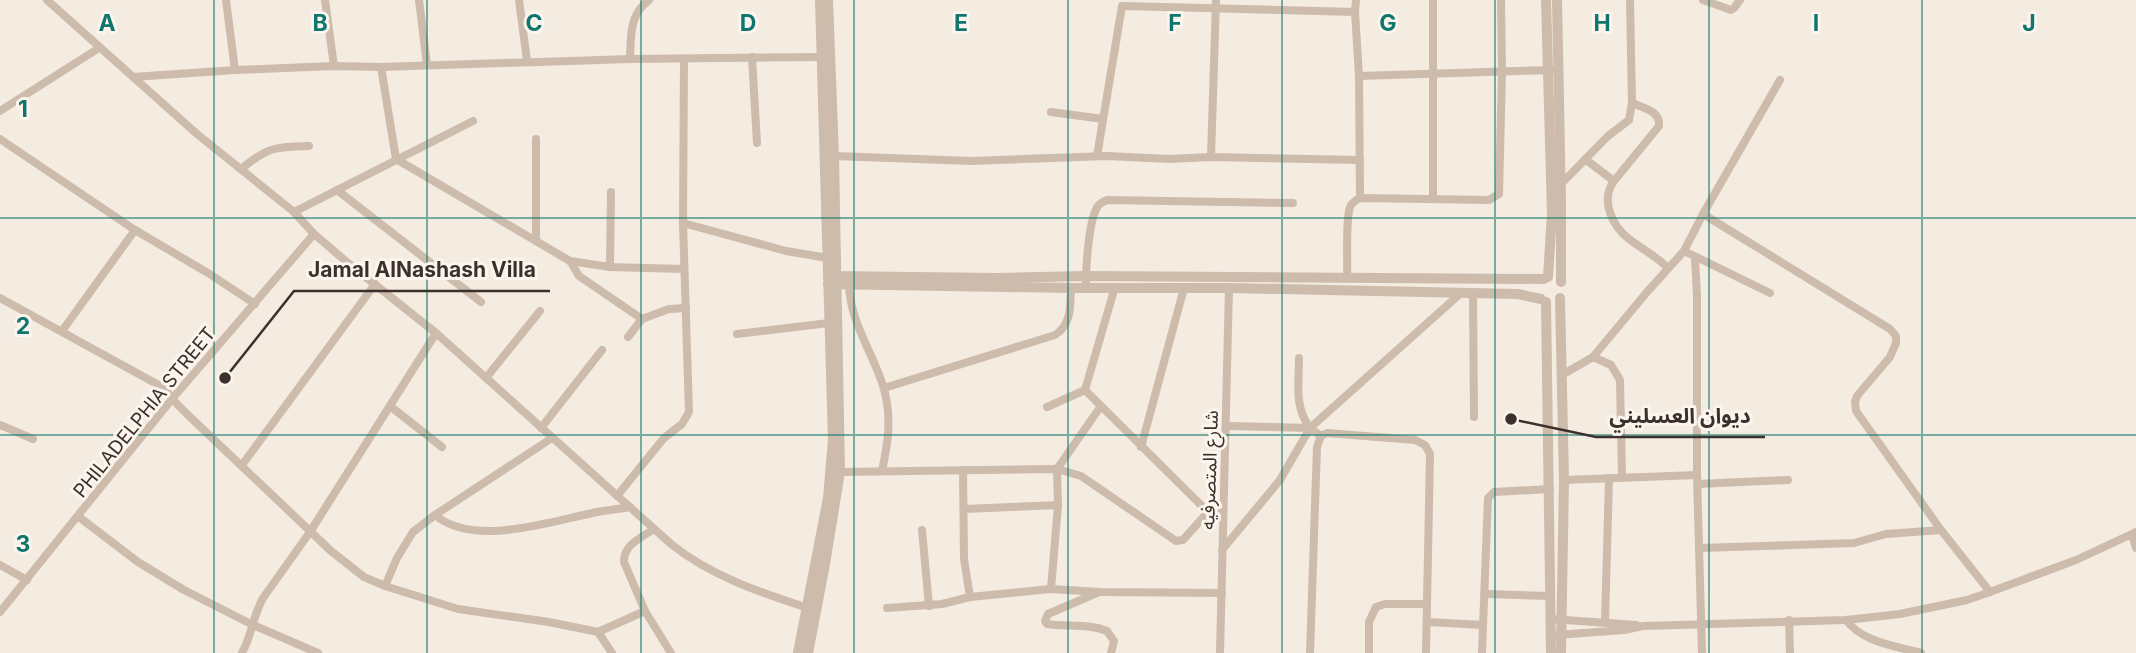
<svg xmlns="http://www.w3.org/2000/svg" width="2136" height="653" viewBox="0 0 2136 653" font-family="Inter,'Noto Sans Arabic',sans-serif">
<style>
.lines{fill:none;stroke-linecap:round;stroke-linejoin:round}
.minor{stroke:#cdbbac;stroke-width:8}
.tertiary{stroke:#cdbbac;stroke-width:10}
.grid{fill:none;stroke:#0f766e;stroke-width:2;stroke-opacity:0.55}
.labels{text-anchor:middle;stroke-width:6;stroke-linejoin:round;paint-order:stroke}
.street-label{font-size:19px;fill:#3b302b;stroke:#fbf5ee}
.grid-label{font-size:23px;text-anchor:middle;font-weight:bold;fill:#0f766e;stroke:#fbf5ee;stroke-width:6;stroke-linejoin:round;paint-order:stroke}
.leader{fill:none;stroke:#3b302b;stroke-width:2.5}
.callout-dot{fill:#3b302b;stroke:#fbf5ee;stroke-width:2.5}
.callout-label{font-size:21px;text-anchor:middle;font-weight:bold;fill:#3b302b;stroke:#fbf5ee;stroke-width:6;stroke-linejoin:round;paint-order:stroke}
</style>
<rect width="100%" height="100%" fill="#f4ebe1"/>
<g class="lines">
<g class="minor">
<path d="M47,0L197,134L294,212L314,234L348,263L436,333L671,544C712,577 762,593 811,609"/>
<path d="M226,0L235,70"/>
<path d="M325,0L334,66"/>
<path d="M419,0L427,65"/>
<path d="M519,0L527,61"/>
<path d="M1356,0L1355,12L1359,76L1360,198"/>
<path d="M1433,0V198"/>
<path d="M1703,0L1731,10L1734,8L1740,0"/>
<path d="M752,57L757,143"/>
<path d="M630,59C631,36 629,15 649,0"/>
<path d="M381,67L396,159L570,261L610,267L684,269"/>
<path d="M1359,76L1552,70"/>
<path d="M133,77L235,70L334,66L381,67L630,59L821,57"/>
<path d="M0,111L99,48"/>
<path d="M1051,112L1103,119"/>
<path d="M0,139L135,230L208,273L255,304"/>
<path d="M536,139V241"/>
<path d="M834,156L972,161L1107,156L1170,159L1211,157L1360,160"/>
<path d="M1097,156L1122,6L1355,12"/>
<path d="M1211,157L1216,0"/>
<path d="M1585,159L1614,181L1659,126C1661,111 1643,108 1632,103"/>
<path d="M241,169C268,147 274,147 309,146"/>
<path d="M1614,181C1600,200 1612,226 1629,239C1642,249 1656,256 1668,268"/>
<path d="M1561,184L1608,136L1629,120L1632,103L1630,0"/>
<path d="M337,190L481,302"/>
<path d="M294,212L473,121"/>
<path d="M1703,214L1890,329L1896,336V343L1890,357L1857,396L1855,402L1856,411L1941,530"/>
<path d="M683,223L786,251L828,258"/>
<path d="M1695,258L1697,296V475L1702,653"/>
<path d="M570,261L579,276L642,319"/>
<path d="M610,267L611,192"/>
<path d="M1347,278C1348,264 1345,214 1351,205C1354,201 1356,200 1360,198L1489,200L1499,194L1502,72L1501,0"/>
<path d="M1086,282C1086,266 1089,218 1098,206C1101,202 1102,202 1107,200L1293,203"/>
<path d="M849,285C850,323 874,354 884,389C892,417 888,443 882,471"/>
<path d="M1770,293L1684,251L1703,214L1780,80"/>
<path d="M1473,294L1474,417"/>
<path d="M0,298L166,389L172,399L188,415L331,551L364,577L385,586L458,609L549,622L598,632L645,611"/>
<path d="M62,331L135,230"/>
<path d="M737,334L829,323"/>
<path d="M628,337L642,319L669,309L686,308"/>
<path d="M1593,357L1611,365L1620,380L1622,477"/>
<path d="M1299,358C1299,384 1294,407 1310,428"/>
<path d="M1562,375L1593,357L1647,292L1684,251"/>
<path d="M486,378L540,311"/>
<path d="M884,388L1055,335C1072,324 1070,306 1071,288"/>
<path d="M1085,390L1208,512"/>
<path d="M390,406L442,447"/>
<path d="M1047,407L1085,390L1115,287"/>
<path d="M0,425L33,439"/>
<path d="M1227,426L1310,428L1321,436L1327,433L1415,440L1425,445L1430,454L1426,653"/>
<path d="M541,428L602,350"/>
<path d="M1141,447L1184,288"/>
<path d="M242,465L375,284"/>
<path d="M840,472L1057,469L1081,476L1176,541L1183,540L1208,512L1223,507"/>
<path d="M1564,480L1697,475"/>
<path d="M1698,484L1788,480"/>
<path d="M617,496L664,438L682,424L689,412L683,223L684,59"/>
<path d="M964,509L1058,505"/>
<path d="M435,515C474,548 552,521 597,512C608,510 619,509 630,507"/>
<path d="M79,517L138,562L184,590L253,625L318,653"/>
<path d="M654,529C642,537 623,545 624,562L645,611L671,653"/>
<path d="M922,530L929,606"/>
<path d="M2132,535L2136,548"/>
<path d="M1699,548L1854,543L1886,534L1941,530L1990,592"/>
<path d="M1222,550L1280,480L1310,428L1461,293"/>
<path d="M0,565L27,580"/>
<path d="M385,586L397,558L413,532L435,515L552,438"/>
<path d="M1051,589L1058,505L1057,469L1101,406"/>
<path d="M1097,593L1048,614L1045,621L1047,624C1067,627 1088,623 1107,631L1114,641L1111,653"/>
<path d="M1486,594L1550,596"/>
<path d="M970,597L1051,589L1100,592L1222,593"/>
<path d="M887,608L942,604L970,597L964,559L963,470"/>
<path d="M0,612L172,399L314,234"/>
<path d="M1551,619L1636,625"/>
<path d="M1789,620L1790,653"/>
<path d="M1846,620C1862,642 1895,646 1921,653"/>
<path d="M1427,622L1483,625"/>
<path d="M1605,622L1609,478"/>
<path d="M598,632L612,653"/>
<path d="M1556,635L1624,630L1643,626L1846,620L1900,614L1967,600L1990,592L2076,560L2136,532"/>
<path d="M242,653C252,635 253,616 263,598L310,532L436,333"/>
<path d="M1220,653L1229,288"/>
<path d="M1310,653L1317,447L1321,436"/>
<path d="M1369,653V622L1376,607L1385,604H1427"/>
<path d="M1482,653L1488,498L1494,492L1550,489"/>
</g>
<g class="tertiary">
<path d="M1546,0L1552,213L1548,277"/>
<path d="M1557,0L1561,204V282"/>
<path d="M828,276L997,278L1086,276L1544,279"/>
<path d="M828,284L1071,288H1229L1518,294L1541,299"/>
<path d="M1560,298L1564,480L1561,653"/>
<path d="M1546,302L1551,653"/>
<path d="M798,653L828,498L833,440L820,0"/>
<path d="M808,653L825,564L840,472L834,156L828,0"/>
</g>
</g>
<path class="grid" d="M214,0V653M427,0V653M641,0V653M854,0V653M1068,0V653M1282,0V653M1495,0V653M1709,0V653M1922,0V653M0,218H2136M0,435H2136"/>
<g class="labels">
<g class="street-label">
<text transform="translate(144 412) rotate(-51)" y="7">PHILADELPHIA STREET</text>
<text transform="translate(1209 470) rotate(-88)" y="7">شارع المتصرفيه</text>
</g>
</g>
<g class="grid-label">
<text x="107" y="31">A</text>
<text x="320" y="31">B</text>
<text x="534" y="31">C</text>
<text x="748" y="31">D</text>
<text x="961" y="31">E</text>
<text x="1175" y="31">F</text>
<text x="1388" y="31">G</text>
<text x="1602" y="31">H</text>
<text x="1816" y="31">I</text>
<text x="2029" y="31">J</text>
<text x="23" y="117">1</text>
<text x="23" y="334">2</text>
<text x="23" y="552">3</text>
</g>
<path class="leader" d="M225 378L294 291H550M1511 419L1596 437H1765"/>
<g class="callout-dot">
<circle cx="225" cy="378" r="7"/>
<circle cx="1511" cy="419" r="7"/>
</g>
<g class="callout-label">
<text x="422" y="277">Jamal AlNashash Villa</text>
<text x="1680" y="423">ديوان العسليني</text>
</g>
</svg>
